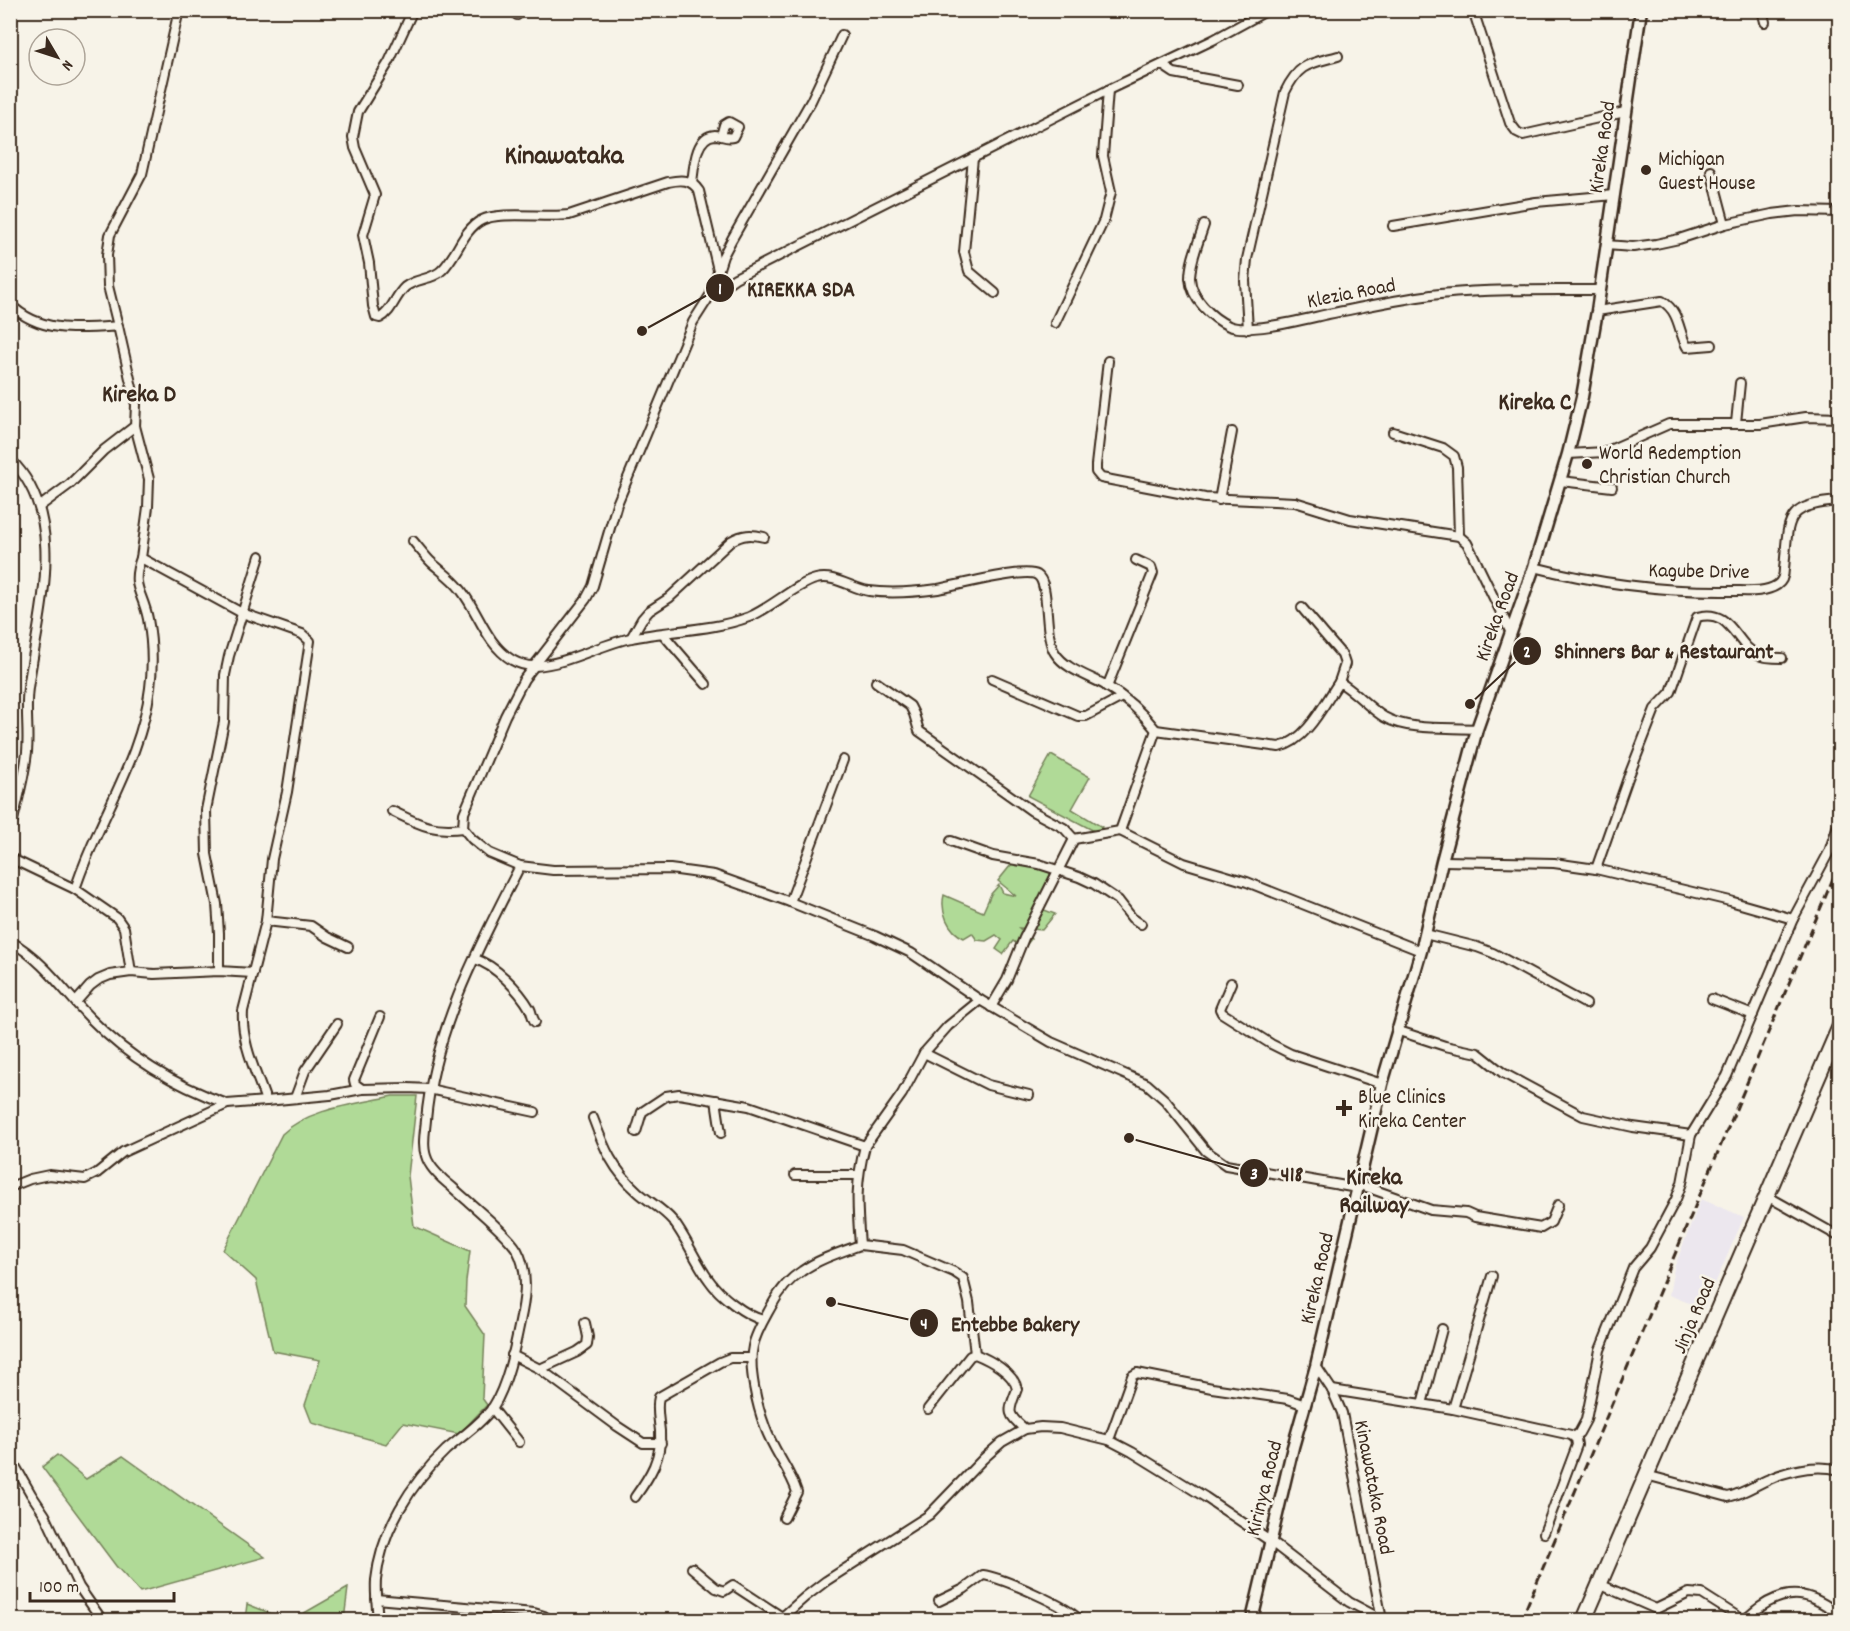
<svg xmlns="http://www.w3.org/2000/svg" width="1850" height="1631" viewBox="0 0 1850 1631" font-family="Dekko,sans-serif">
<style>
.built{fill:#ece7ee}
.green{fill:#b0da97;stroke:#76825a;stroke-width:1.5}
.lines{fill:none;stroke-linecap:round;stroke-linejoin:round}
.street-casing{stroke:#3b2a1e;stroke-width:12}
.secondary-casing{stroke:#3b2a1e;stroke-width:15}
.highway-casing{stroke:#3b2a1e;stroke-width:18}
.street{stroke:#f7f3e8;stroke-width:8}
.secondary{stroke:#f7f3e8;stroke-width:10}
.highway{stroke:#f7f3e8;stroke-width:14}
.rail{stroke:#3b2a1e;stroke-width:3;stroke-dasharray:9 4.5;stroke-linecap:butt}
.poi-dot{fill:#3b2a1e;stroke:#f7f3e8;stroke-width:2}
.labels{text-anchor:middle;stroke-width:5;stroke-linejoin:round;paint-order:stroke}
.street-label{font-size:21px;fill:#3b2a1e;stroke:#f7f3e8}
.poi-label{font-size:21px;fill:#3b2a1e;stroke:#f7f3e8;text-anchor:start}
.quarter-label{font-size:24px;font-weight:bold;fill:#3b2a1e;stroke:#f7f3e8}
.district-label{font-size:27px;font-weight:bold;fill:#3b2a1e;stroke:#f7f3e8}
.leader{fill:none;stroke:#3b2a1e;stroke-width:2}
.callout-dot{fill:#3b2a1e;stroke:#f7f3e8;stroke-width:2}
.mark-label{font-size:18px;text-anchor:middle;font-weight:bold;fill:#fff}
.callout-label{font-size:22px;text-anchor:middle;font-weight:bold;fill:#3b2a1e;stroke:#f7f3e8;stroke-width:5;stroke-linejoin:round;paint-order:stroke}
</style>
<rect width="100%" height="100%" fill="#f7f3e8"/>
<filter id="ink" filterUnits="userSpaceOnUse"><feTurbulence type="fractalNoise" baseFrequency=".0167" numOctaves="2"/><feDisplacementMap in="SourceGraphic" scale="12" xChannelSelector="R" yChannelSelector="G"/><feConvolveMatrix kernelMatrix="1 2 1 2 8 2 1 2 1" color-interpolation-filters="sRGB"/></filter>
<g filter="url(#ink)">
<path class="built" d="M1701,1199L1744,1217L1704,1309L1669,1295L1674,1268Z"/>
<g class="green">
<path d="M1051,755L1090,777L1072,809L1102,827L1098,833L1028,796Z"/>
<path d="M1015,860L1051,872L1039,908L1055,914L1042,930L1019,928L1031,939L1024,948L1013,941L1003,954L996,949L1002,940L996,935L986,941L977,940L972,933L964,938C948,931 940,911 944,895L983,912L991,894L999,885L1003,893L1016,896L998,881Z"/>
<path d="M393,1096H417L408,1176L414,1226L470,1251L466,1281L465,1306L485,1335L482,1398L487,1405L459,1434L403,1423L386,1444L312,1423L305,1405L320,1360L273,1351L256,1280L223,1250L282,1134C309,1108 357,1104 393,1096Z"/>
<path d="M57,1455L86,1479L123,1456L265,1557L140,1592L116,1566L42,1467Z"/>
<path d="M348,1588L344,1620H292Z"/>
<path d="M247,1604L287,1620H245Z"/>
</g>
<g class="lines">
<g class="street-casing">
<g id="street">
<path d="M413,10L389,62L358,112L353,137L355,148L375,195L363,235L369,263L373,306L376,317L380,318C392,312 395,296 405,287C416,278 433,280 442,270C457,256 463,229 482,220C499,211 546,218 569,215L668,182C682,179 691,179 699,191L718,270"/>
<path d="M1268,10L1213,40L1108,90L735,278L709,297L693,322L617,504L593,586L586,599L524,679L505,716L464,813L463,828L472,839L489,853L520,866L553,870L670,869L714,875L790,902L875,936L911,953L980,1000L1051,1042L1147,1084L1165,1100L1206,1151L1226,1165L1357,1188"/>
<path d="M1473,10L1510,123L1517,132L1523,135L1625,112"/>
<path d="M1762,10L1765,22"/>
<path d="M1839,10L1840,12"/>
<path d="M517,15L519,10"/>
<path d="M1162,65L1174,73L1238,85"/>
<path d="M973,158L964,252L969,271L995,293"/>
<path d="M1711,171L1725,224"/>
<path d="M692,183C694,168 695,136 715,135C722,135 726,139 733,137L738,127L729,122L724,125L721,136"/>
<path d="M1204,225C1199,241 1190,261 1190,278C1191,299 1212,318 1229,326C1249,334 1305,319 1328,314C1365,307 1403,298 1440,294C1493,289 1547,290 1600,290"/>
<path d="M1393,226L1536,202L1614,195"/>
<path d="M1606,245L1633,247L1656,244L1679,239L1725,224L1772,214L1798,211L1840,212"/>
<path d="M710,296L723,256L732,239L811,101L842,35"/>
<path d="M10,304C39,334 81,329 118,326L136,405L135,426L149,479L148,507L141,558L242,613L302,634L310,641L287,792L272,859L266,921L243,1011C241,1043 256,1072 266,1101L330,1095L362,1089L408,1088L429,1089L535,1112"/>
<path d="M1597,311L1662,301C1680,312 1678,331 1687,347L1712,345"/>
<path d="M1055,323L1104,220L1111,192L1103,156L1108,90"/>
<path d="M118,326L108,286L107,255L110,235L142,174L179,10"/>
<path d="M1248,329L1245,281L1247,259L1285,92C1299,63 1309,64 1338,56"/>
<path d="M1108,361L1096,465V472L1101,478L1205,498L1295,502L1350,519L1459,536L1467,543L1471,551L1510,631"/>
<path d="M1736,423L1740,383"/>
<path d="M1393,432L1443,448L1454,456L1457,467L1459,536"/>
<path d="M1568,454L1605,452L1669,424H1760L1806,417L1840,418"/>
<path d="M10,459C70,517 38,616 28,688C25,709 29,731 27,752C24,780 16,806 10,833"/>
<path d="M1561,481L1612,487"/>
<path d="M1219,500L1232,432"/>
<path d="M39,507L70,484L104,450L135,426"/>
<path d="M413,541C419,548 425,556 431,562C441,571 453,579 461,590C479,613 486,644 512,660C519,664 527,666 534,666C569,664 598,645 631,638C669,630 712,631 749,617C771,608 796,584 816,579C835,574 852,589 869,591C891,594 916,592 938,589C956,586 1025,567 1037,575C1051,583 1043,636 1055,653C1065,669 1089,676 1105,685C1125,697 1142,712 1156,730"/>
<path d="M1534,567C1599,584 1665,592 1733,591C1746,591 1765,593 1777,585C1783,581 1784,575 1784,569C1789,520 1782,505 1840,501"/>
<path d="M1302,608L1342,655L1345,664L1339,682"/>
<path d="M663,634L706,684"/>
<path d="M631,638L642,619L649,611L669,598L731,541C743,534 751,534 764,537"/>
<path d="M992,679L1078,716H1086L1122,697"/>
<path d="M876,682L910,706L914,714L919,731L1032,811L1064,828L1074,839"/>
<path d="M1107,687L1153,573L1151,567L1136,560"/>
<path d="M392,811C419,824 431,832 463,828"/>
<path d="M951,841L993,856L1039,864L1079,877L1094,884L1118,900L1132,918L1141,924"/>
<path d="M10,858L75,889L117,918L124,928L131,972"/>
<path d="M1442,861L1554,863L1596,869L1730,901L1793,919L1727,1076L1691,1135L1682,1183L1676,1199L1650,1248L1633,1268L1600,1350L1586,1420L1579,1433L1574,1437"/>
<path d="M1596,869L1628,778L1655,709L1671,692L1697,617C1732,607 1735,646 1758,655C1765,658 1774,658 1782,658"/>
<path d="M75,889C82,869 90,849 99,830C120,784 144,739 150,688C153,665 152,641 148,619C143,592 130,587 141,558"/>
<path d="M790,902L843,760"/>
<path d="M1793,919L1829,852L1840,819"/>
<path d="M266,921L311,926L327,937L348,947"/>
<path d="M1425,934L1477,947L1493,953L1586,1004"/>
<path d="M10,941C45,961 65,993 92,1020C130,1059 177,1086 227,1104"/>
<path d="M1421,951L1247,882L1184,863L1120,831L1156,730L1279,747C1307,741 1324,704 1339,682C1355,691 1368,707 1384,717C1408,731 1449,727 1477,729"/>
<path d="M475,959C495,965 519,990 530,1009C532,1013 532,1018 535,1022"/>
<path d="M219,971V933L217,904L207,854L206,810L224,722L225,675L229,656L260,556"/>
<path d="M1231,983L1220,1009L1222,1013L1271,1044L1291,1054L1382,1084"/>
<path d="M1712,999L1753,1015"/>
<path d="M76,1002L90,986L98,980L110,975L131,972L154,974L219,971L253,973"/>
<path d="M991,1007L1007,980L1024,938L1074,839L1120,831"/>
<path d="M1396,1030L1445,1046L1478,1053L1503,1073L1583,1116L1633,1127L1691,1135"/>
<path d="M924,1053L988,1085L1029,1095"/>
<path d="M362,1089L355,1084L354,1080L380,1017"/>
<path d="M295,1098L305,1071L337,1024"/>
<path d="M716,1100L721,1133"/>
<path d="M593,1118C604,1148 613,1170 638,1192C649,1202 663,1209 673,1221C687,1239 695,1261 709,1280C719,1295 746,1316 763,1320"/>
<path d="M636,1132L642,1112L666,1096L679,1094L749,1106L865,1146L902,1094L924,1053L948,1026L980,1000"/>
<path d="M795,1175H858"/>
<path d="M1358,1184L1431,1210L1466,1213L1475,1217L1541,1228L1551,1222L1558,1205"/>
<path d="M10,1187L30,1179L49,1175L85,1179L97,1173L123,1152L227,1104L266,1101"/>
<path d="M1767,1196L1840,1237"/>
<path d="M860,1245L903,1250L954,1272L963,1278L969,1302L975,1354"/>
<path d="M512,1355L540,1369L617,1426L643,1443H661"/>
<path d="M1316,1366L1332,1390L1342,1413L1382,1620"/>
<path d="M540,1369L577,1352L587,1345L588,1337L585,1323"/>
<path d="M1332,1390L1453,1409L1571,1435L1576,1439L1577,1445L1544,1533"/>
<path d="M1422,1404L1442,1329"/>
<path d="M492,1408L519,1442"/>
<path d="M928,1409L970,1356L975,1354C990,1360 1014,1373 1017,1389C1009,1411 1005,1413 1025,1429"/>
<path d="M1453,1409L1492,1276"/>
<path d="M1109,1440L1132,1376L1137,1373L1212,1388L1288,1399L1305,1405"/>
<path d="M10,1457L31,1494L45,1515L79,1587L102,1620"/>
<path d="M1646,1475L1728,1497C1742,1494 1754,1486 1767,1480C1789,1470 1816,1464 1840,1470"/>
<path d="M635,1497C650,1476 662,1458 660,1431C659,1420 656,1407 659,1397L720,1362L730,1358H751"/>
<path d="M784,1518L797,1492C790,1470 773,1450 765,1427C757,1406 748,1368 753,1346C756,1332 765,1318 772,1305C779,1292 789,1279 802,1271C819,1259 841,1252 860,1245C857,1207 855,1183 865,1146"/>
<path d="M692,1568L716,1588L724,1591L733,1585L782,1617"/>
<path d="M1599,1584L1656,1609L1689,1593L1702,1594L1743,1620C1750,1617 1755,1610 1762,1606C1792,1586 1814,1595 1840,1615"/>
<path d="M376,1599L534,1613L544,1616L550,1620"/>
<path d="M939,1601L964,1589L983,1575C1000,1577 1070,1607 1079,1620"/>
<path d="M378,1620C377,1607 375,1593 376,1580C381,1531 411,1483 446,1450C461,1437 481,1424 493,1407C509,1382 516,1341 522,1312C526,1292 527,1268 517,1250C508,1234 467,1201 452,1187C443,1180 429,1167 426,1156C422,1145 425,1132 426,1120C434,1030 479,946 520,866"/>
<path d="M779,1620L805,1597L826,1581L929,1515L983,1459L1002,1442L1025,1429L1041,1427L1060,1428L1109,1440L1132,1452L1205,1497L1270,1541L1349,1602L1381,1619"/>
</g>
</g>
<g class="secondary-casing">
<path id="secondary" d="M1252,1620L1293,1447L1316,1366L1382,1084L1421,951L1442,861L1477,729L1534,567L1568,454L1582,397L1597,311L1641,10"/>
</g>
<g class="highway-casing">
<path id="highway" d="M1584,1620L1840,1026"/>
</g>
<use href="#street" class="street"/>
<use href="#secondary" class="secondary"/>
<use href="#highway" class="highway"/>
<path class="rail" d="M1521,1620L1840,862"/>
</g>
</g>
<g class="poi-dot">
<circle cx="1646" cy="170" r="6"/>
<circle cx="1587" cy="464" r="6"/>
<path d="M1341 1099h6v6h6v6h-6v6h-6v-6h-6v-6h6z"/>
</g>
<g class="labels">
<g class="street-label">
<text transform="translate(1601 147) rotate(-82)" y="7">Kireka Road</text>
<text transform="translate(1351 292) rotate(-11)" y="7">Klezia Road</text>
<text transform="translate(1699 570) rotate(1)" y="7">Kagube Drive</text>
<text transform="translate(1496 616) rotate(-70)" y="7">Kireka Road</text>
<text transform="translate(1316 1278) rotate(-77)" y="7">Kireka Road</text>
<text transform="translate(1693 1315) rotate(-67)" y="7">Jinja Road</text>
<text transform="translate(1375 1487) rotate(79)" y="7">Kinawataka Road</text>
<text transform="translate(1263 1488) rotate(-76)" y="7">Kirinya Road</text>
</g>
<g class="poi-label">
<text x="1658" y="165">Michigan<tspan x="1658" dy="24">Guest House</tspan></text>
<text x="1599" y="459">World Redemption<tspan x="1599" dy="24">Christian Church</tspan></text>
<text x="1358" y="1103">Blue Clinics<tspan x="1358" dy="24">Kireka Center</tspan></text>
</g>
<g class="quarter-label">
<text x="139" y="401">Kireka D</text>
<text x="1535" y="409">Kireka C</text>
<text x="1374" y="1184">Kireka<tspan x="1374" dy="28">Railway</tspan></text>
</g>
<g class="district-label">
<text x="564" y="163">Kinawataka</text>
</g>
</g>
<path class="leader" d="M642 331L720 288M1470 704L1527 651M1129 1138L1254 1173M831 1302L924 1323"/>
<g class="callout-dot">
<circle cx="642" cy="331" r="6"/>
<circle cx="1470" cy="704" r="6"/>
<circle cx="1129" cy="1138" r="6"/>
<circle cx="831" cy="1302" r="6"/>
<circle cx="720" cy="288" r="15"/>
<circle cx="1527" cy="651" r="15"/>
<circle cx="1254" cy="1173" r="15"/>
<circle cx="924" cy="1323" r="15"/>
</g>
<g class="mark-label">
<text x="720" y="294">1</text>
<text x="1527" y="657">2</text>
<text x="1254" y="1179">3</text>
<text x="924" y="1329">4</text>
</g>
<g class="callout-label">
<text x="801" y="296">KIREKKA SDA</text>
<text x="1664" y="658">Shinners Bar &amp; Restaurant</text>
<text x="1292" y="1181">418</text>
<text x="1015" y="1331">Entebbe Bakery</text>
</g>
<rect width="1850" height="1631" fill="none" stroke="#f7f3e8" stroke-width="36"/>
<rect x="18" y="18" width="1814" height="1595" fill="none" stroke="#3b2a1e" stroke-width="2" filter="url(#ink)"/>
<g transform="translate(57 57) rotate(129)"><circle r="28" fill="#f7f3e8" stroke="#aca397" stroke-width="1.5"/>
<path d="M0-4.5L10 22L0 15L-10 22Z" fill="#3b2a1e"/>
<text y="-9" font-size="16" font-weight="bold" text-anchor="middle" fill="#3b2a1e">N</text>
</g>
<path d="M30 1592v9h144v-9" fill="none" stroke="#3b2a1e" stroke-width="3"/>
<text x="39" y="1592" font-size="18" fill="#3b2a1e" stroke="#f7f3e8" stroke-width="4.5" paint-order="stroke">100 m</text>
</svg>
